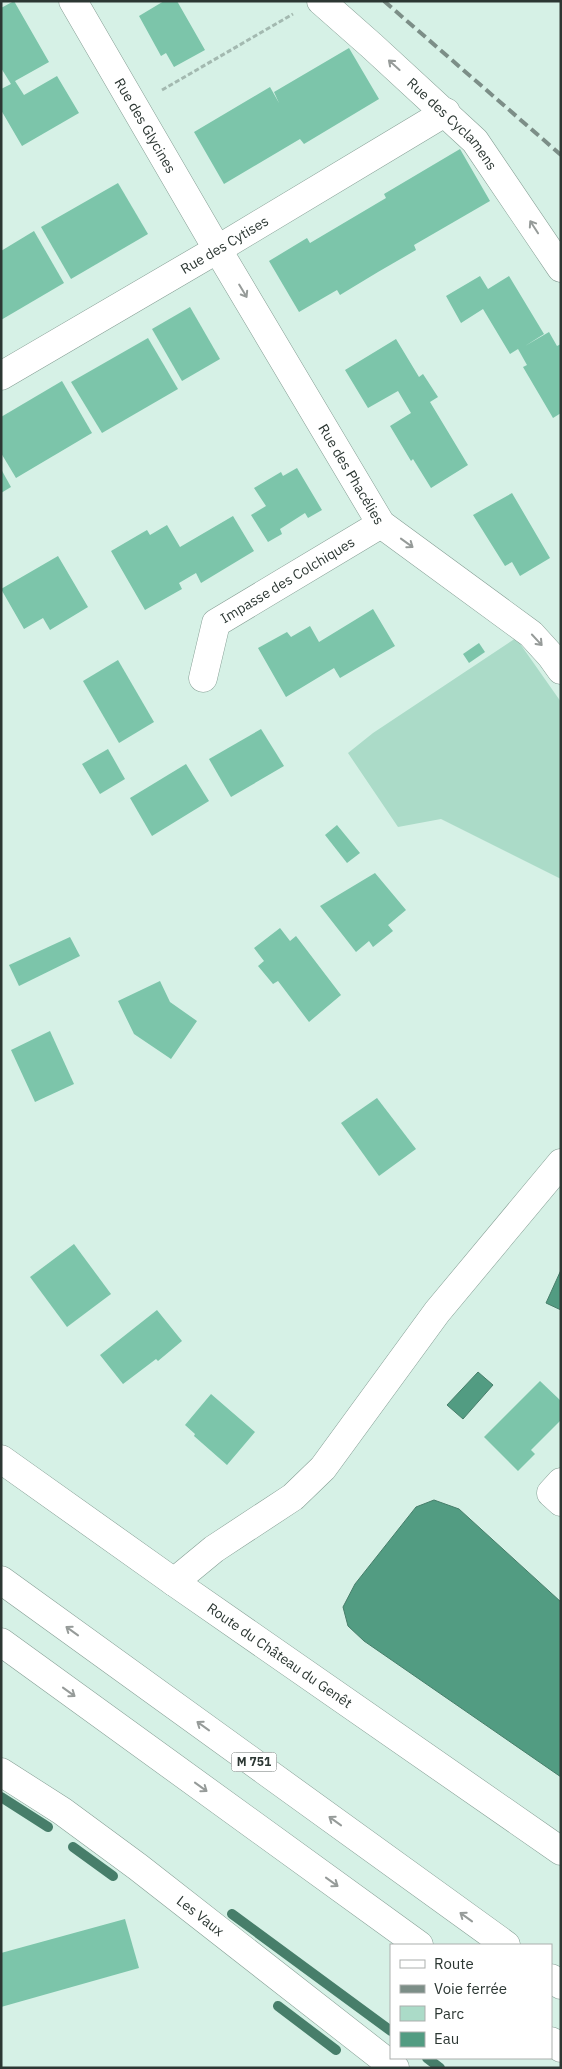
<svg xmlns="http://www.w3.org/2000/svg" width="562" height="2069" viewBox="0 0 562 2069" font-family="'IBM Plex Sans',sans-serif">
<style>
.green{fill:#abdbc8}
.water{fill:#529c82;stroke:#477e6a}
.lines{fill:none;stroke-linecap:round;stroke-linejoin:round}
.stream{stroke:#477e6a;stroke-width:10}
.building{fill:#7cc5aa}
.minor-casing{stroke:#859e94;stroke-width:29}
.trunk-casing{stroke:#859e94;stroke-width:29}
.path{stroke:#a3b9b0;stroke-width:3;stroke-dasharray:5 2.5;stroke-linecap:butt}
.minor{stroke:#fff;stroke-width:28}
.trunk{stroke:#fff;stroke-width:28}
.rail{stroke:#7c8e87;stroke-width:4;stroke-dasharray:10 5;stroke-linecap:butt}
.oneway{stroke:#969b99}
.labels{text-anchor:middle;stroke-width:4;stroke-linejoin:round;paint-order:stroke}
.shield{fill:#fff;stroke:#6b7370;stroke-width:1}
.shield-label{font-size:12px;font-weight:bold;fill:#2c3733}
.street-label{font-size:14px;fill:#2c3733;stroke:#fff}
</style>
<rect width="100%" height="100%" fill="#d6f1e6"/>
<path class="green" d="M516,638L561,702V879L441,819L398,827L348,753L373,733Z"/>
<g class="water">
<path d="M561,1270V1310L546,1303Z"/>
<path d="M478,1372L493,1385L463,1419L447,1405Z"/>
<path d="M434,1500L459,1509L561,1602V1777L364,1641L348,1626L343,1607L355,1584L416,1507Z"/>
</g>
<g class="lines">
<g class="stream">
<path d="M1,1797L48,1827"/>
<path d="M73,1847L113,1876"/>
<path d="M232,1914L391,2031"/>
<path d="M278,2006L336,2050"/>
<path d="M427,2058L440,2068"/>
</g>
</g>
<g class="building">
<path d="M14,1L49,62L15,81L24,95L57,76L79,113L22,146L1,110V89L11,84L1,68V8Z"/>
<path d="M164,1H177L205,50L174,67L166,53L161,56L139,16Z"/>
<path d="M349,48L379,99L304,144L300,139L224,184L194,132L270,87L279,103L274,92Z"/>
<path d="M460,149L490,201L414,245L416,250L378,272L340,295L337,290L299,312L269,261L307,238L310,243L386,198L384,194Z"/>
<path d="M118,183L148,234L71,279L41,227Z"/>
<path d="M34,231L64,283L1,320V251Z"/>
<path d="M480,276L488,289L509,276L544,334L525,346L549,332L557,346L561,344V413L553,418L523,367L527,365L518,349L510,354L483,309L461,323L446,296Z"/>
<path d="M190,307L220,359L182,381L152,329Z"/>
<path d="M148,338L178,389L102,433L71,382Z"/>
<path d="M396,339L419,377L423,374L438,397L430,402L468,465L431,488L413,459L411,461L390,426L411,413L398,391L368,408L345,370Z"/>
<path d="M62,381L92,433L16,478L1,453V417Z"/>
<path d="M297,468L322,510L308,518L305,513L280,529L282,534L268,542L251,515L266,506L254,488L281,472L283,476Z"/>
<path d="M1,469L11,487L1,493Z"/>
<path d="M512,493L550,558L520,576L512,562L505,566L473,515Z"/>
<path d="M233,516L254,551L201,583L196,573L179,583L182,589L145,610L111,551L147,530L150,535L167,525L180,547Z"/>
<path d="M58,556L88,607L50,630L43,618L24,629L1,589Z"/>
<path d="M373,609L395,646L340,678L334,668L286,697L258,648L287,632L291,637L310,626L319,642Z"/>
<path d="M479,643L485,652L469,663L463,654Z"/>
<path d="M118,660L154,722L119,743L83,681Z"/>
<path d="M261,729L284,766L231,797L209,759Z"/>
<path d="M108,749L125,779L100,794L82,764Z"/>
<path d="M186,764L209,801L152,836L130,798Z"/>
<path d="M337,825L360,853L347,863L325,835Z"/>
<path d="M375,873L406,910L388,925L393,931L373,947L369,941L356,952L320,906Z"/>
<path d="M280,928L290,941L296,936L341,995L309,1022L278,981L273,984L258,966L264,961L254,948Z"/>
<path d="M70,937L80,956L19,986L9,965Z"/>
<path d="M160,981L170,1002L197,1021L171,1059L134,1034L118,1001Z"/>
<path d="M50,1031L74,1084L35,1102L11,1050Z"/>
<path d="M377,1098L416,1149L379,1176L341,1123Z"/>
<path d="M74,1244L111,1294L67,1327L30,1277Z"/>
<path d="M157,1310L182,1341L158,1361L156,1359L123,1384L100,1355Z"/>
<path d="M540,1381L561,1401V1420L531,1450L535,1454L518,1471L484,1437Z"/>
<path d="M211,1394L255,1432L227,1465L194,1436L195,1434L185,1425Z"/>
<path d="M125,1919L139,1968L1,2007V1953Z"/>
</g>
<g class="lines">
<g class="minor-casing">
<g id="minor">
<path id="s1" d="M73,1L209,235L381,524L531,634L551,656L561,670"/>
<path id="s2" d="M321,1L372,46L475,141L561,268"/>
<path id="s3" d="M1,376L218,249L446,112"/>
<path id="s4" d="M203,678L216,623L381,524"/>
<path id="s5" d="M1,1459L174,1582L561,1851"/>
<path d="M561,1482L551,1493L561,1502"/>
<path d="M174,1582L214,1549L293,1497L323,1468L437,1312L561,1163"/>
<path id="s6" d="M1,1772L62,1811L138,1867L395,2068"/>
</g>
</g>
<g class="trunk-casing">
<g id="trunk">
<path d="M1,1580L506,1945"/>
<path d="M1,1642L419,1945"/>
<path d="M551,1978L561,1985"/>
<path d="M551,2041L561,2048"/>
</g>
</g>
<path class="path" d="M162,90L293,14"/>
<use href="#minor" class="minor"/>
<use href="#trunk" class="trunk"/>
<path class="rail" d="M384,1L561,155"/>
</g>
<defs><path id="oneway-shaft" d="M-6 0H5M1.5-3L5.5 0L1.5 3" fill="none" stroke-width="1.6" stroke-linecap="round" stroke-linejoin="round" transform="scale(1.25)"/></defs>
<g class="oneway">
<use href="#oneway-shaft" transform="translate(394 65) rotate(-138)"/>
<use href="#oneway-shaft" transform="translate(534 227) rotate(-123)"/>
<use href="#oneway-shaft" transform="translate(243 291) rotate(59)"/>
<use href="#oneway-shaft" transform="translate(407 543) rotate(36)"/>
<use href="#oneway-shaft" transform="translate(537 640) rotate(47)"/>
<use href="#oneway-shaft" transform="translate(72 1631) rotate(-144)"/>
<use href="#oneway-shaft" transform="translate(69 1692) rotate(36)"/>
<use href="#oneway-shaft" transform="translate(203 1726) rotate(-144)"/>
<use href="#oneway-shaft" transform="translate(201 1787) rotate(36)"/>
<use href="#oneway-shaft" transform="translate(335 1821) rotate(-144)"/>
<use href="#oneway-shaft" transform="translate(332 1882) rotate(36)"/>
<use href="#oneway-shaft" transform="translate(466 1917) rotate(-144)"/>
</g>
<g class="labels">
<rect class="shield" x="231.5" y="1752.5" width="45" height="19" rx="4"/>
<g class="shield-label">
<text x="254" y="1766">M 751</text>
</g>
<g class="street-label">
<text dy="5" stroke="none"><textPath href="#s1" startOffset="144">Rue des Glycines</textPath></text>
<text dy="5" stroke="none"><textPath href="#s2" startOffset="180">Rue des Cyclamens</textPath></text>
<text dy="5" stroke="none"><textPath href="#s3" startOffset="259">Rue des Cytises</textPath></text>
<text dy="5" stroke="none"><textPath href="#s1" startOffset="549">Rue des Phacélies</textPath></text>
<text dy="5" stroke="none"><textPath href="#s4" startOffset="140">Impasse des Colchiques</textPath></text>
<text dy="5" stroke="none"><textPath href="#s5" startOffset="341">Route du Château du Genêt</textPath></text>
<text dy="5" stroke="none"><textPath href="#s6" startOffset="246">Les Vaux</textPath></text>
</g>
</g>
<rect width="562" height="2069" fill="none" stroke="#2c3733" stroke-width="5"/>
<rect x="390" y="1944" width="162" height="115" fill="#ffffff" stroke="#abafad"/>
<rect x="400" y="1960" width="25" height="8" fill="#ffffff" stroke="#abafad"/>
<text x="434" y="1969" font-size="15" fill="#2c3733">Route</text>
<rect x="400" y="1985" width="25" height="8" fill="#7c8e87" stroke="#abafad"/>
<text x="434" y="1994" font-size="15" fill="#2c3733">Voie ferrée</text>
<rect x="400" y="2006" width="25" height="15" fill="#abdbc8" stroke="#abafad"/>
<text x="434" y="2019" font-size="15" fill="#2c3733">Parc</text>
<rect x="400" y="2032" width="25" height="15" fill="#529c82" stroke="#abafad"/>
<text x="434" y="2044" font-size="15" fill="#2c3733">Eau</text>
</svg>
